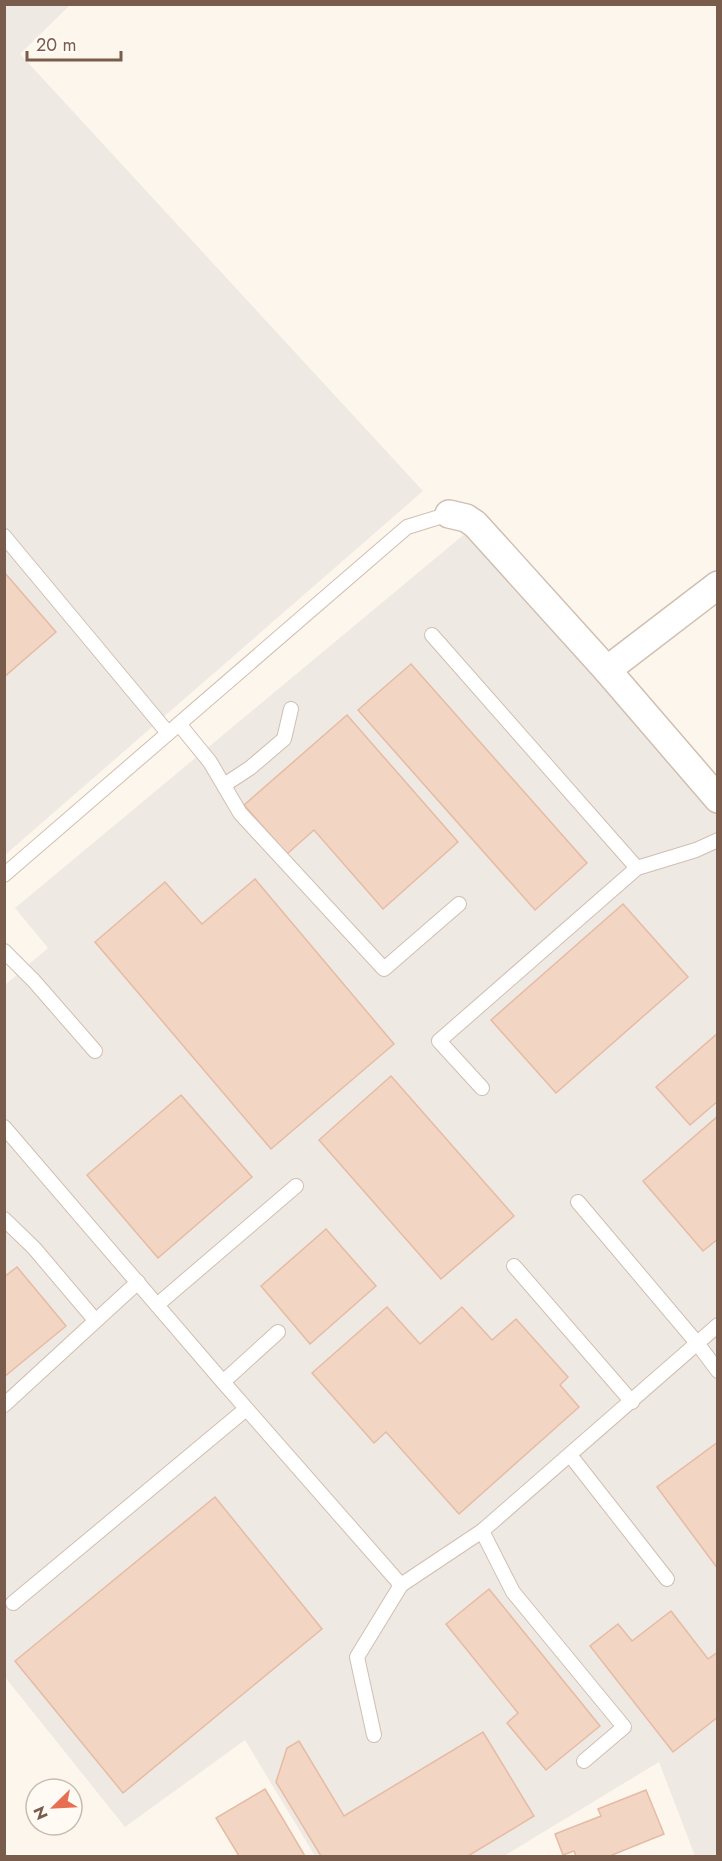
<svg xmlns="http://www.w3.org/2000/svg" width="722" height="1861" viewBox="0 0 722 1861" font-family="Jost,sans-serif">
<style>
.industrial{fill:#efe9e4}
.building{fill:#f3d5c3;stroke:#e6bba3;stroke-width:1.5}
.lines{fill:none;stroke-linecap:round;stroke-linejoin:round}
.service-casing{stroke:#d1beb0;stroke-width:16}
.minor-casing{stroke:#d1beb0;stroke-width:30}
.service{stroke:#fff;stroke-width:14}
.minor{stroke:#fff;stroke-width:27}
</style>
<rect width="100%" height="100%" fill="#fdf6ec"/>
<g class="industrial">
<path d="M5,5H70L20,54L423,491L5,855Z"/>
<path d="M473,527L717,814V1856H695L659,1762L504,1856H315L245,1740L125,1827L5,1677V985L48,948L15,908Z"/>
</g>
<g class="building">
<path d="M4,572L56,632L4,677Z"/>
<path d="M411,664L587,863L535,910L358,710Z"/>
<path d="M347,715L458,842L383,909L314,830L287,854L244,805Z"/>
<path d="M255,879L394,1044L271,1149L95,942L165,882L202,924Z"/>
<path d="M623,904L688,977L556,1093L491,1020Z"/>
<path d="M718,1033V1101L690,1125L656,1087Z"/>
<path d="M391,1076L514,1216L441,1279L319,1140Z"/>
<path d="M181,1095L252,1177L158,1258L87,1175Z"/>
<path d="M718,1116V1239L703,1251L643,1181Z"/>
<path d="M326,1229L376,1286L310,1344L261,1286Z"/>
<path d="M17,1267L66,1326L4,1377V1277Z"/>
<path d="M387,1307L420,1344L462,1307L492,1340L516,1319L568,1377L560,1385L579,1407L459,1514L386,1432L374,1443L312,1373Z"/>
<path d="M718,1442V1569L657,1487Z"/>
<path d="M215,1497L322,1629L123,1793L15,1661Z"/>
<path d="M489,1589L600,1726L546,1770L507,1723L518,1713L446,1624Z"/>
<path d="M671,1611L708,1659L718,1652V1717L673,1752L590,1646L618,1624L632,1641Z"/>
<path d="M483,1732L534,1816L468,1856H321L276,1782L287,1748L299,1741L344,1816Z"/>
<path d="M265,1789L305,1856H239L216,1818Z"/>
<path d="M646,1790L664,1834L612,1855V1856H576L574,1851L563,1855L555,1834L601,1816L598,1809Z"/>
</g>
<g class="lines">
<g class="service-casing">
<g id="service">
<path d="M4,536L168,733"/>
<path d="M432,635L637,868L696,850L718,840"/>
<path d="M179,724L210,762L240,813L384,969L459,904"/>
<path d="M224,785L250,768L284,739L291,709"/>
<path d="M4,875L407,527L449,514"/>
<path d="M4,951L34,981L95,1051"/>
<path d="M482,1088L439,1041L637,868"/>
<path d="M4,1127L223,1382L401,1585L482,1531L718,1325"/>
<path d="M578,1202L697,1343L718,1371"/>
<path d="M4,1219L34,1248L95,1320"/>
<path d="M514,1266L632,1402"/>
<path d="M157,1305L296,1186"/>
<path d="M223,1382L278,1332"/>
<path d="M4,1405L138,1282"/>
<path d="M570,1455L667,1579"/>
<path d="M482,1531L513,1592L624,1727L584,1761"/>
<path d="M13,1603L246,1409"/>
<path d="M374,1735L357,1657L401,1585"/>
</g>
</g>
<g class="minor-casing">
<g id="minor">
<path d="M449,514L466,518L475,524L607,670L718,799"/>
<path d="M607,670L718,585"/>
</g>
</g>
<use href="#service" class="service"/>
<use href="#minor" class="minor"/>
</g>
<rect width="722" height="1861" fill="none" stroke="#7a5c4d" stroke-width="12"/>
<g transform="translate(54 1807) rotate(246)"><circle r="28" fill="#fffaf3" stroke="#cabbb1" stroke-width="1.5"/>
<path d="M0-4.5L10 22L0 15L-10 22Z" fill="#e76f51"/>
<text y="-9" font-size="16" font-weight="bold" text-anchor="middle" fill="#7a5c4d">N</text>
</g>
<path d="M27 51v9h94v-9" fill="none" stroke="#7a5c4d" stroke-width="3"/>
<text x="36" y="51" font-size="18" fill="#7a5c4d" stroke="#fffaf3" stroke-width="4.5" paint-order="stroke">20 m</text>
</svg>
